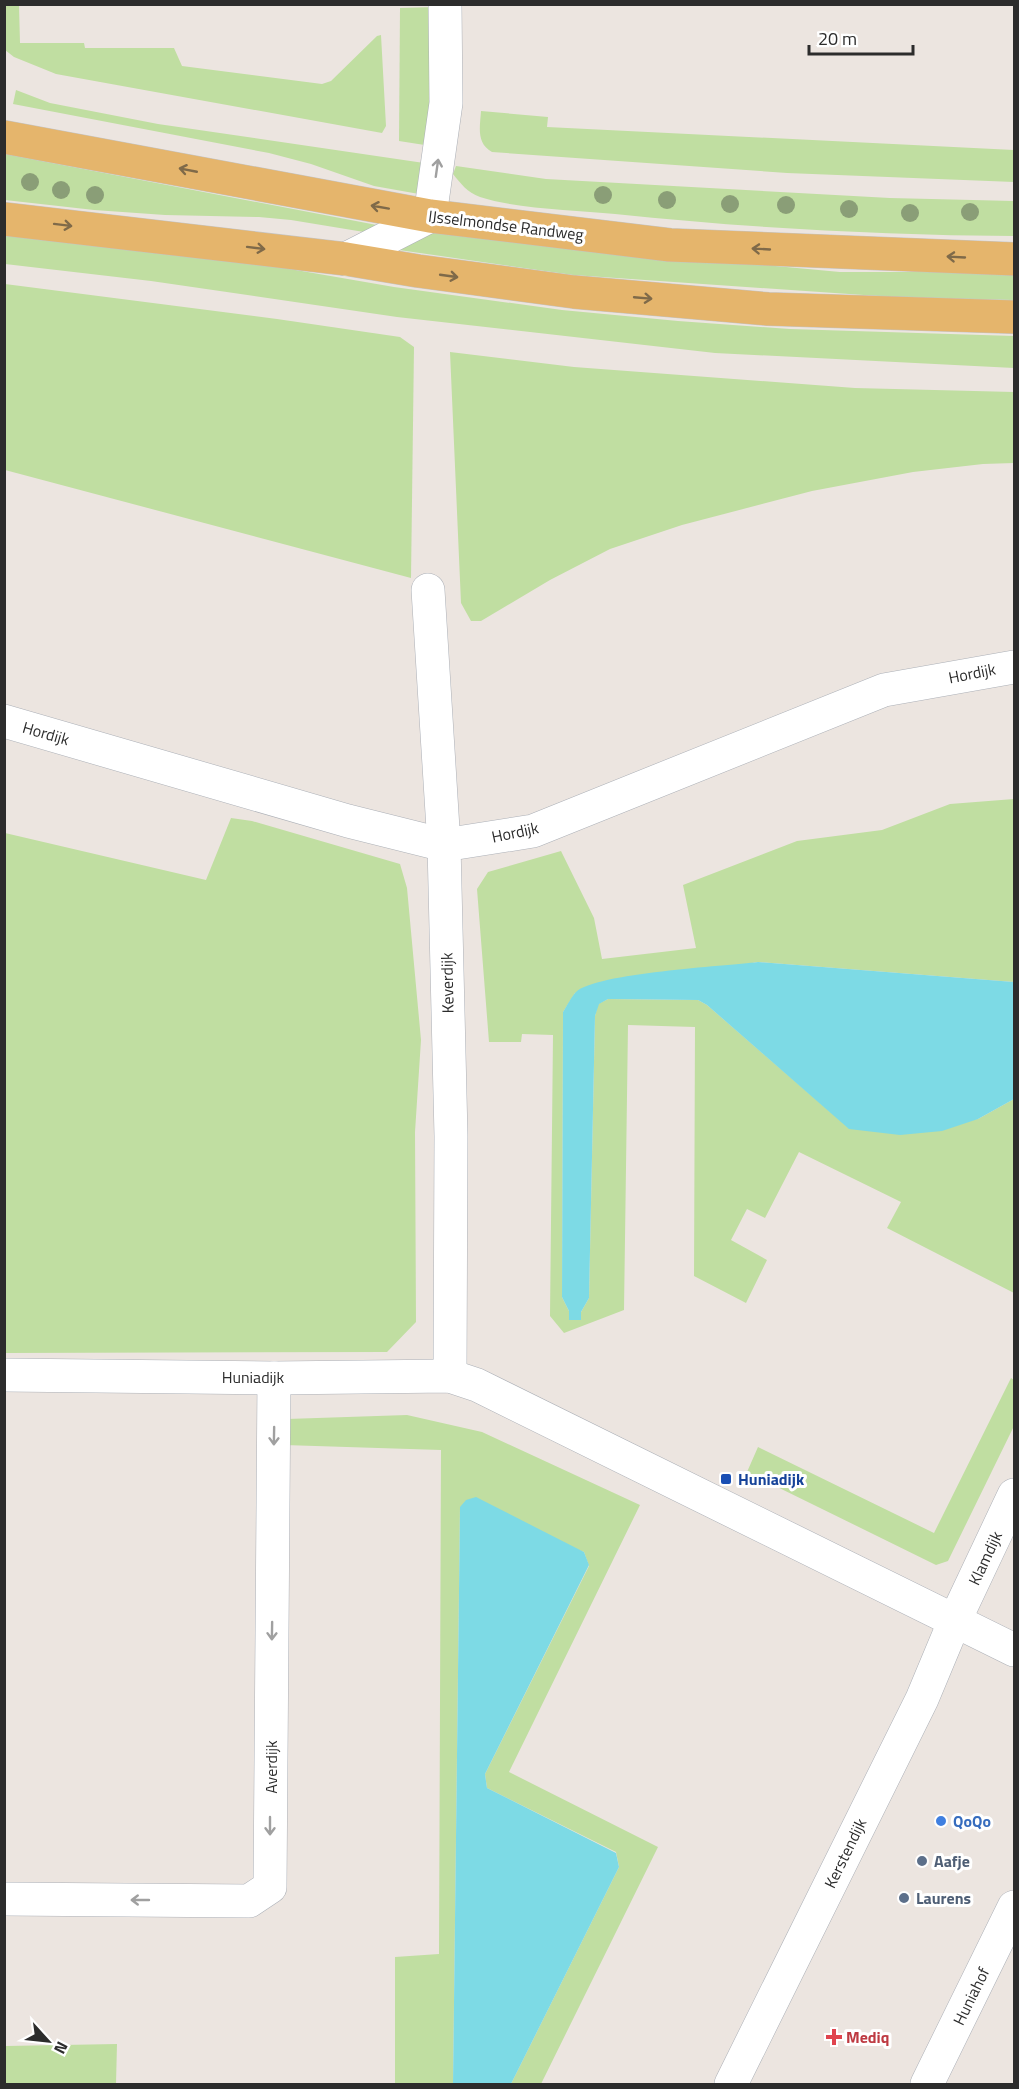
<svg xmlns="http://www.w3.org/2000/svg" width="1019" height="2089" viewBox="0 0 1019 2089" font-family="'Titillium Web',sans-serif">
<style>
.green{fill:#c0dea1}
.water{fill:#7ddae5}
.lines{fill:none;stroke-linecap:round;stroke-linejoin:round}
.minor-casing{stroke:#acb0b7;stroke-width:34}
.major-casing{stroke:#c4c4c4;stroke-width:34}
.minor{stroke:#fff;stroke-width:33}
.major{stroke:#e5b56c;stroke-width:33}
.tree{fill:#8a9e77}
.oneway{stroke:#a0a0a0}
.oneway2{stroke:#7f6a49}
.transit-dot{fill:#1a4fb4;stroke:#fff;stroke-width:2}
.shop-dot{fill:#3f7fe0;stroke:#fff;stroke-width:2}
.service-dot{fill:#5c6f8a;stroke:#fff;stroke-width:2}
.health-dot{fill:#e0444e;stroke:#fff;stroke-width:2}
.labels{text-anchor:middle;stroke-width:6;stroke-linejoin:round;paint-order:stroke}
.street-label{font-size:16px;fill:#2c2c2c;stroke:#fff}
.transit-label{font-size:16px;font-weight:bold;fill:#164399;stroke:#fff;text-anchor:start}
.shop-label{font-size:16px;font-weight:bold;fill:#366cbe;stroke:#fff;text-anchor:start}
.service-label{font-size:16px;font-weight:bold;fill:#4e5e75;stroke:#fff;text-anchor:start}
.health-label{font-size:16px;font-weight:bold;fill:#be3a42;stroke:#fff;text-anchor:start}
</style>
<rect width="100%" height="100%" fill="#ece5e0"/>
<g class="green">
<path d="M5,4L19,5L20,43H84L85,48H174L182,66L322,84L331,81L377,36L381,35L386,126L382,133L56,74L14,57L5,50Z"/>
<path d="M435,7L431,146L399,141L400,8Z"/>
<path d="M16,90L50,103L158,124L424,163L419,194L374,186L311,164L269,153L13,104Z"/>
<path d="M481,111L548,117L547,127L1014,150V182L787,173L492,152C476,143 480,127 481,111Z"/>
<path d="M5,154L382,226L364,232L291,220L259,217L165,215L94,210L5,200Z"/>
<path d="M456,166L546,179L890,198L1014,201V236C881,235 748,228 615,214C575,210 517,209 480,197C467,192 461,184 453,174Z"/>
<path d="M423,230L539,244L840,272H1014V300L907,298L573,275L399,250Z"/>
<path d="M4,235L221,257L394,287L562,310L678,321L790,329L1014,336V368L715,353L397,317L151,281L5,264Z"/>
<path d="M5,284L277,319L400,337L414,347L411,578L5,470Z"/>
<path d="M450,352L574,367L855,388L1014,392V463L983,464L913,472L812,491L682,525L610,549L550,580L481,621H471L461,603Z"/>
<path d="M1014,799V982L758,962L575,993L563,1012L562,1297L569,1311L581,1312L589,1298L595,1016L598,1004L608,999L698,1000L707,1005L850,1129L978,1119L1014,1099V1293L887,1228L901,1202L799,1152L765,1218L747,1209L731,1240L767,1260L746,1303L694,1276L695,1027L628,1025L624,1310L564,1333L550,1316L553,1035L522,1034L521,1042H489L477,889L488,872L561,851L594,918L602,959L696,948L683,885L797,841L882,830L950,804Z"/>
<path d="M231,818L252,821L400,864L407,888L421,1040L415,1132L416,1322L387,1352L5,1353V833L206,880Z"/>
<path d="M1011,1378L1014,1380V1426L948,1561L936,1565L747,1472L758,1447L934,1533Z"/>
<path d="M407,1415L482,1432L640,1505L509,1772L658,1847L541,2084H511L619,1867L616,1852L487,1788L485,1774L589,1566L584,1552L460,1507L453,2084H395V1957L439,1954L441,1450L284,1445L287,1419Z"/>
<path d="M117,2044L116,2084H5L6,2046Z"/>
</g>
<g class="water">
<path d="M758,962L1014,982V1099L978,1119L942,1131L900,1135L849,1129L707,1005L698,1000L608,999L599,1004L595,1016L589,1298L581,1312V1320H569V1311L562,1297L563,1012C567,1006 571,997 576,992C596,973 725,966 758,962Z"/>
<path d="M476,1497L584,1552L589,1565L485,1774L487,1788L616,1853L619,1867L511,2084H453L460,1507L466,1500Z"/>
</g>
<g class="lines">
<g class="minor-casing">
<g id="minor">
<path d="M346,259L430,216L446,103L445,4"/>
<path d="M428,590L444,845L451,1136L450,1376"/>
<path d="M4,721L348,821L444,845L533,831L884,690L1014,667"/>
<path d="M4,1375L274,1378L450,1376L477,1385L1014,1650"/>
<path d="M4,1899L249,1901L270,1887L274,1378"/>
<path d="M731,2084L922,1699L955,1620L1014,1495"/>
<path d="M927,2084L1014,1907"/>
</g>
</g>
<g class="major-casing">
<g id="major">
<path d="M4,137L430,216L670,245L1014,259"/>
<path d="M4,219L346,259L418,271L574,292L768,309L1014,317"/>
</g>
</g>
<use href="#minor" class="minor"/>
<use href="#major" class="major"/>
</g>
<g class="tree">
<circle cx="30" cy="182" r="9"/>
<circle cx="61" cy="190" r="9"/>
<circle cx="95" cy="195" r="9"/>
<circle cx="603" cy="195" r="9"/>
<circle cx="667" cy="200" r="9"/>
<circle cx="730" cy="204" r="9"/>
<circle cx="786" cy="205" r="9"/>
<circle cx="849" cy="209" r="9"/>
<circle cx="970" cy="212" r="9"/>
<circle cx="910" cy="213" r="9"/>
</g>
<defs><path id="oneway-shaft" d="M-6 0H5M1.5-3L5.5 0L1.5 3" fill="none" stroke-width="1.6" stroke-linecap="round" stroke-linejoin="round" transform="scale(1.5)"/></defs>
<g class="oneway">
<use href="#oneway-shaft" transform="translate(437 168) rotate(-82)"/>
<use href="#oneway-shaft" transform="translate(274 1436) rotate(91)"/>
<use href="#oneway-shaft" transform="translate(272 1631) rotate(91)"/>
<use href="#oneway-shaft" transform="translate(270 1826) rotate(90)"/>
<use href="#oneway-shaft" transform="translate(140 1900) rotate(-180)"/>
</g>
<g class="oneway2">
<use href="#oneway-shaft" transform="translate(188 170) rotate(-169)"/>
<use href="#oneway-shaft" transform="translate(380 207) rotate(-170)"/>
<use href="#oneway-shaft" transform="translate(63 225) rotate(7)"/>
<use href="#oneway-shaft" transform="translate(256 248) rotate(7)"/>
<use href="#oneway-shaft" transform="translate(761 249) rotate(-177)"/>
<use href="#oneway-shaft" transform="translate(956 257) rotate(-177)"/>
<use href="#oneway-shaft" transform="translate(449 276) rotate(8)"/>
<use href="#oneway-shaft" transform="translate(643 298) rotate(5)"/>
</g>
<rect class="transit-dot" x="720" y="1473" width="12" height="12" rx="3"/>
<circle class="shop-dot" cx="941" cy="1821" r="6"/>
<g class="service-dot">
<circle cx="922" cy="1861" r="6"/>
<circle cx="904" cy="1898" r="6"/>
</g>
<path class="health-dot" d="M831 2028h6v6h6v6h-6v6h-6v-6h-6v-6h6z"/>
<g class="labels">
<g class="street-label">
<text transform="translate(506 225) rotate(7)" y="6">IJsselmondse Randweg</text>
<text transform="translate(972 673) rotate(-11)" y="6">Hordijk</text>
<text transform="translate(46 733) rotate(16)" y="6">Hordijk</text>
<text transform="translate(515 832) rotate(-12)" y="6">Hordijk</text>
<text transform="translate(447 983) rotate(-91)" y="6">Keverdijk</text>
<text x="253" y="1383">Huniadijk</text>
<text transform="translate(985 1558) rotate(-65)" y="6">Klamdijk</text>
<text transform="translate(271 1767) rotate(-90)" y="6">Averdijk</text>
<text transform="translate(845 1853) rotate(-64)" y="6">Kerstendijk</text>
<text transform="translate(971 1996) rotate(-64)" y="6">Huniahof</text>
</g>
<g class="transit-label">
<text x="738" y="1485">Huniadijk</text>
</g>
<g class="shop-label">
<text x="953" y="1827">QoQo</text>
</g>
<g class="service-label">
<text x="934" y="1867">Aafje</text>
<text x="916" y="1904">Laurens</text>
</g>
<g class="health-label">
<text x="846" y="2043">Mediq</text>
</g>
</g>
<rect width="1019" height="2089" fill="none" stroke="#2c2c2c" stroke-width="12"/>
<g transform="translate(48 2041) rotate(117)" stroke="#ffffff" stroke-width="4.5" paint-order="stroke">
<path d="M0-4.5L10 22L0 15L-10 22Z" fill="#2c2c2c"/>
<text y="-9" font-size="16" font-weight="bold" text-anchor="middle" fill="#2c2c2c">N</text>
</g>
<path d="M809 45v9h104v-9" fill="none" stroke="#2c2c2c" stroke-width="3"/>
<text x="818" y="45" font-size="18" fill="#2c2c2c" stroke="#ffffff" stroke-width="4.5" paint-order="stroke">20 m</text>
</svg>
